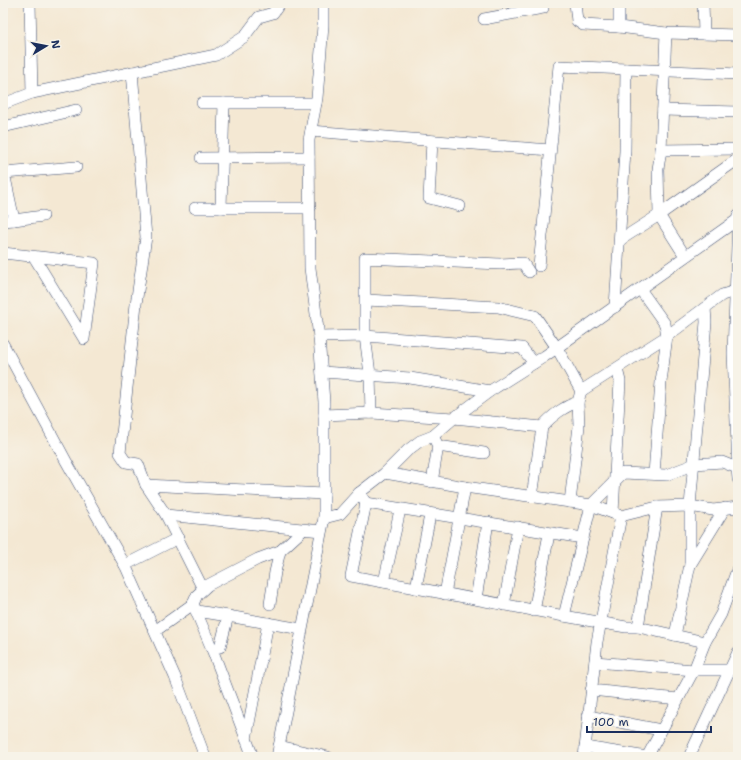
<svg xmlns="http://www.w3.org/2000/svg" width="741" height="760" viewBox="0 0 741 760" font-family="'Shantell Sans',sans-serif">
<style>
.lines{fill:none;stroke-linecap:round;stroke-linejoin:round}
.minor-casing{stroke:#3c4b70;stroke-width:12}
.minor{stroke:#fff;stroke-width:11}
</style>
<rect width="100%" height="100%" fill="#f7f3e8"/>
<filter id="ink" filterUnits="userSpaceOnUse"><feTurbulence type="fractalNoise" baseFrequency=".025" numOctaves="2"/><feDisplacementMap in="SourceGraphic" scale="8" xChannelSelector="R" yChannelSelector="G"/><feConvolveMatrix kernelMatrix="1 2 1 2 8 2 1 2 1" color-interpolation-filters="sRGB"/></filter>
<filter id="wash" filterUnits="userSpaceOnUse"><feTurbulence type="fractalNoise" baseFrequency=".012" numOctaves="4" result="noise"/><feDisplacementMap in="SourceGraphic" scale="16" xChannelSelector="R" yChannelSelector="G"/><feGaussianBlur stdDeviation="0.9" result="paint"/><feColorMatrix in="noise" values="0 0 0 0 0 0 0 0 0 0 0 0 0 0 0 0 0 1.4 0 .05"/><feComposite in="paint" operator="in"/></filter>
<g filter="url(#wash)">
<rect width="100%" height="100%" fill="#f4e8d3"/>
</g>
<g filter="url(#ink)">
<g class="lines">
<g class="minor-casing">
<g id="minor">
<path d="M575,3L577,21L583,25L619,27L666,33L738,35"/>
<path d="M619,3V27"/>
<path d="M703,3L704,34"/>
<path d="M484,19L543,8V3"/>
<path d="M666,33L661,150L658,169L659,215L685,256"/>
<path d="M132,72L146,237L136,304L120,453L126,462L138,464L146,485"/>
<path d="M32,93L216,55L244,37L259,17L273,13L280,3"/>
<path d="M202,103H316"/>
<path d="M3,104L32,93L30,3"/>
<path d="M663,110L738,112"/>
<path d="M3,127L76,110"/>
<path d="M311,131L550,150"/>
<path d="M432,141L429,198L460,206"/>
<path d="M661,150L738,149"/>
<path d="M201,158L309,157"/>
<path d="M195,208H310"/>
<path d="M221,208L224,103"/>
<path d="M738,219L733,353L738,468"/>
<path d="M14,220L43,216"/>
<path d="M3,221L14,220L4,173L76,167"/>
<path d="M620,240L659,215L738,159"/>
<path d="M3,253L94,263L84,339L34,257"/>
<path d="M539,266L559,66L738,74"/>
<path d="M640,289L665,324L667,336L661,382L654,474"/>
<path d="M366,300L498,307L535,316L557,348L581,391L578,402L579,426L570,502"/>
<path d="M615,307L625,151L626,69"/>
<path d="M319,337L365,336L522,348L534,363"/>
<path d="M3,344L66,461L126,567L175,677L205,757"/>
<path d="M322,372L410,378L490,391"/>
<path d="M581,391L667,336L722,295L735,291"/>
<path d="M371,413L370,374L365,336V258L500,264L523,263L529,272"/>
<path d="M324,415L371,413L454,418L490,391L545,356L737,220L738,216"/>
<path d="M438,446L484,453"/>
<path d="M385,473L465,487L591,505L564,616L416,588L430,515"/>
<path d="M432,482L438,446L433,436"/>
<path d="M359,493L366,503L583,538"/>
<path d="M532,497L542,427C551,416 565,406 578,402"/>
<path d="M366,503L351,576L416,588"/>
<path d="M657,507L638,627L705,642"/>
<path d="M613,513L620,381L617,369"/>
<path d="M166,515L203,589"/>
<path d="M621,516L657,507L690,506L713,510L738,507"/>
<path d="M324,518L340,514L359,493L385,473L408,450L420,441L433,436L454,418L542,427"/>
<path d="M321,531L166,515L146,485L324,494"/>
<path d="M125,565L178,538"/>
<path d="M690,565L725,508"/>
<path d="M384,582L400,510"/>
<path d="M445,594L465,487"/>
<path d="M476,599L488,522"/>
<path d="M270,604L275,572L280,551"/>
<path d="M504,605L518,527"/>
<path d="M197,611L228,616"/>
<path d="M534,611L549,534"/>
<path d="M564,616L626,627H638"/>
<path d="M155,631L193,604"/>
<path d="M675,635L690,565V506L706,322L705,308"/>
<path d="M212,649L193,604L197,595L208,585L258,559L280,551L303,530"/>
<path d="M595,662L694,670H729"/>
<path d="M591,690L678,699"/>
<path d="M588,716L661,730"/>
<path d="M246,739L268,623"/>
<path d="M279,746L328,757"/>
<path d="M585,747L647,757"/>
<path d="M253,757L212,649L220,647L228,616L301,629"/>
<path d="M277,757L324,518V402L319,337L310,268L309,140L317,98L323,26V3"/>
<path d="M584,757L597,642L621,516L591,505L623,473L666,475L695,464L722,462L737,468L738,479"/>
<path d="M647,757L694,670L705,642L721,614L738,567"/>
<path d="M689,757L738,652"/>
</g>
</g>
<use href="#minor" class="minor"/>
</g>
</g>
<rect width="741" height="760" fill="none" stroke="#f7f3e8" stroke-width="16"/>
<g transform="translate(46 46) rotate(80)" stroke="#f7f3e8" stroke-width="3" paint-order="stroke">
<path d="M0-3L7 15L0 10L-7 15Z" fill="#1b2f5e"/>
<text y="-6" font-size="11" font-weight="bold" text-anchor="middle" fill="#1b2f5e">N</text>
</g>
<path d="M587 726v6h124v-6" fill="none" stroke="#1b2f5e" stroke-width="2"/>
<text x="593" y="726" font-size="12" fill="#1b2f5e" stroke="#f7f3e8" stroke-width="3" paint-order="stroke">100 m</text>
</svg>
